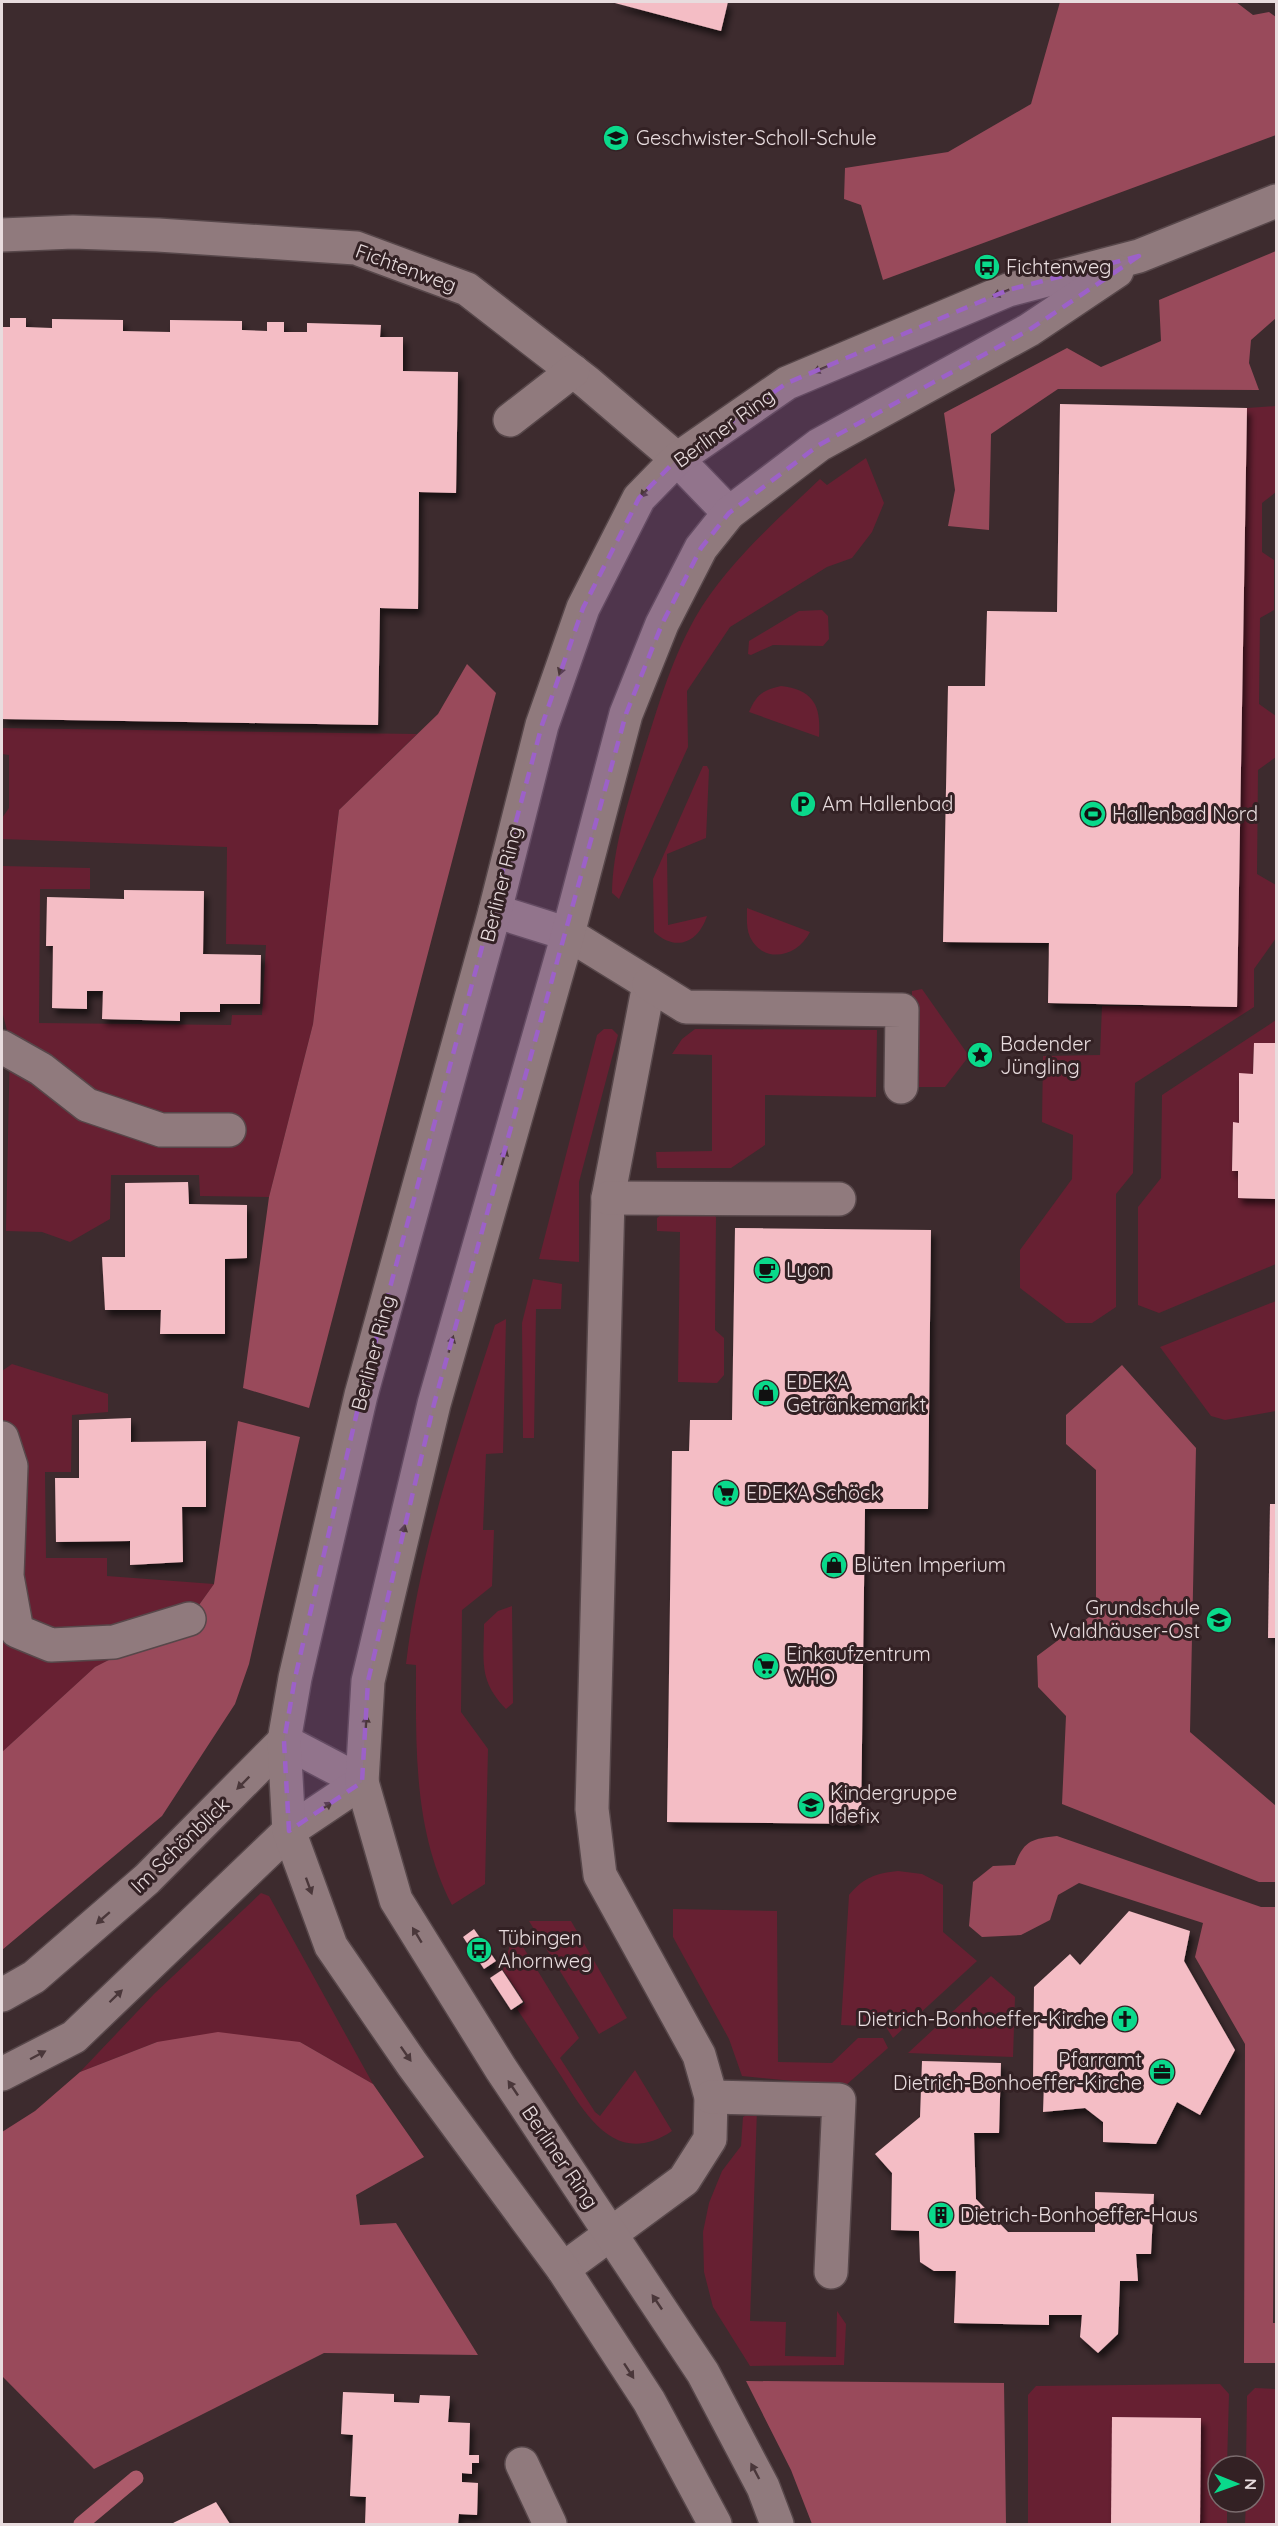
<svg xmlns="http://www.w3.org/2000/svg" width="1278" height="2526" viewBox="0 0 1278 2526" font-family="Quicksand,sans-serif">
<style>
.green{fill:#672032}
.forest{fill:#994a5b}
.lines{fill:none;stroke-linecap:round;stroke-linejoin:round}
.stream{stroke:#ac5b6b;stroke-width:15}
.building{fill:#f4bdc5;filter:url(#shadow)}
.minor-casing{stroke:#57474a;stroke-width:36}
.minor{stroke:#907a7d;stroke-width:33}
.oneway{fill:#4a373a}
.marked{fill:#9c61c8;fill-opacity:0.2;stroke:#9c61c8;stroke-width:4.5;stroke-dasharray:12 8;stroke-linejoin:round}
.labels{text-anchor:middle;stroke-width:6;stroke-linejoin:round;paint-order:stroke}
.poi-label{font-size:20px;fill:#e8dcde;stroke:#332124;text-anchor:start}
.street-label{font-size:20px;fill:#e8dcde;stroke:#332124}
</style>
<defs>
<filter id="shadow"><feDropShadow dx="3.5" dy="6" stdDeviation="3" flood-color="#0009"/></filter>
</defs>
<rect width="100%" height="100%" fill="#3d2b2e"/>
<g class="green">
<path d="M1276,406V492L1262,503V552L1274,560V610L1260,618L1259,704L1276,716V757L1258,770L1257,874L1276,885V938L1254,969V1007L1135,1083L1133,1173L1116,1194V1307L1092,1323H1066L1020,1288V1250L1072,1179L1073,1135L1042,1122L1043,1056L1100,1055L1102,1006H1237L1247,408Z"/>
<path d="M866,458L884,503L872,532L852,558L827,567L730,627L687,691L688,747L619,899L612,893C613,847 627,806 640,763C656,714 669,664 695,618C726,564 775,522 820,479L827,485Z"/>
<path d="M822,610L828,616L829,639L823,646L773,645L751,655L748,654L749,641L799,611Z"/>
<path d="M781,686C814,690 821,706 819,737L749,712C756,695 763,690 781,686Z"/>
<path d="M2,728L417,734L339,810L313,1024L269,1197L200,1196L199,1175H111L110,1219L70,1242L42,1232L6,1231L10,1042L2,1011V866L90,868V889H40L39,1023L231,1025L232,1015H262L266,945L226,944L227,847L2,839V818L9,808V755L2,754Z"/>
<path d="M703,766H707L709,770L706,838L667,854L668,925L707,916C698,943 676,952 654,932L653,879Z"/>
<path d="M747,908L810,932C797,958 763,964 750,937C746,928 747,918 747,908Z"/>
<path d="M922,989L969,1056L945,1087H912V991Z"/>
<path d="M1276,1020V1043H1254L1253,1074H1239V1123H1233L1232,1171H1238V1198L1276,1199V1264L1159,1313L1138,1305V1207L1161,1178L1162,1095Z"/>
<path d="M604,1029H612L618,1035L579,1182V1262L539,1259L597,1035Z"/>
<path d="M695,1029L877,1030L876,1097L765,1095V1145L731,1168H657L656,1152L712,1151V1055L672,1054L682,1039Z"/>
<path d="M665,1212L711,1213L716,1217L715,1330L724,1338V1375L717,1383L678,1382L680,1232L657,1231V1218Z"/>
<path d="M533,1279L562,1284L561,1309H536L534,1438H523L522,1323Z"/>
<path d="M1276,1301V1411L1225,1420L1211,1416L1160,1347Z"/>
<path d="M506,1319L503,1453L486,1454L483,1530H494L492,1586L462,1610L461,1712L488,1749L485,1884L452,1905C413,1830 416,1747 416,1665L406,1664C420,1547 459,1436 495,1325Z"/>
<path d="M12,1364L108,1394V1412L72,1415L71,1472H45L46,1558H107V1576L214,1584L189,1619L95,1667L2,1752V1371Z"/>
<path d="M512,1606L513,1703L506,1709C478,1680 484,1661 484,1624L498,1611Z"/>
<path d="M898,1871L922,1874L943,1885V1932L977,1961L893,2038L886,2027L841,2025L849,1895C863,1878 876,1873 898,1871Z"/>
<path d="M261,1893L269,1896L373,2084L300,2042H157L80,2072L154,1994Z"/>
<path d="M673,1909L777,1911L778,2062L832,2063L858,2038H883L888,2048L845,2086L742,2076L729,2039L673,1937Z"/>
<path d="M529,1921H571L627,2018L599,2034Z"/>
<path d="M511,1941L520,1942L579,2038L560,2058L595,2112L600,2116L635,2070L672,2131C617,2168 587,2117 561,2076C546,2054 532,2031 517,2009L525,2003L503,1970Z"/>
<path d="M991,1976L1015,1997L1013,2057L908,2053Z"/>
<path d="M757,2109L750,2321L786,2322L785,2356L836,2357L837,2311L846,2324L844,2365L750,2366L713,2307L704,2272L703,2232L709,2203L722,2171L741,2146L743,2117Z"/>
<path d="M1220,2384L1229,2394L1227,2466H1218V2502H1227V2524H1028V2395L1036,2386Z"/>
<path d="M1255,2388L1276,2389V2524H1245L1246,2502H1254V2466H1246L1247,2396Z"/>
</g>
<g class="forest">
<path d="M1060,2H1236L1253,15L1269,12L1276,17V135L883,280L861,205L844,199L845,168L948,152L1031,104Z"/>
<path d="M1276,251V318L1251,340L1249,363L1259,390L1058,389L991,434L989,530L948,526L955,490L944,413L1067,348L1101,367L1161,341L1159,300Z"/>
<path d="M467,664L496,693L309,1408L243,1388L269,1197L313,1024L339,810L438,714Z"/>
<path d="M1122,1365L1196,1448L1190,1732L1276,1806V1882H1259L1062,1804L1066,1716L1038,1687L1037,1656L1096,1612V1470L1066,1444V1415Z"/>
<path d="M238,1421L300,1437L249,1664L235,1704L162,1816L2,1950V1752L95,1667L189,1619L214,1584Z"/>
<path d="M1057,1836L1261,1907H1276L1273,2323H1276V2363H1244L1245,2044L1195,1957L1203,1923L1079,1883L1058,1895L1050,1920L1021,1935L982,1937L969,1926L973,1882L993,1866L1015,1865C1024,1840 1032,1839 1057,1836Z"/>
<path d="M218,2032L300,2042L373,2084L424,2157L356,2195L360,2225L396,2223L478,2355L324,2353L94,2469L2,2376V2132L35,2111L80,2072L157,2042Z"/>
<path d="M746,2381L1004,2383L1006,2524H812L791,2470Z"/>
</g>
<g class="lines">
<path class="stream" d="M81,2524L136,2478"/>
</g>
<g class="building">
<path d="M611,2H728L721,31Z"/>
<path d="M10,318H26V327L52,328V319L123,320V331L170,332V320L242,321V330L267,331V322H284V332H307V323L381,325L380,337H403V371L458,372L456,493L419,492L418,609L380,608L378,725L2,719V327H10Z"/>
<path d="M1060,404L1247,408L1237,1007L1048,1003L1049,943L943,942L948,686H985L987,611L1057,612Z"/>
<path d="M124,890L204,891L203,954L261,955L260,1004H220V1012H180V1021L102,1019L103,991H87V1009L52,1008L53,946H46L47,897L124,899Z"/>
<path d="M1254,1043H1276V1199L1238,1198V1171H1232L1233,1122L1239,1123V1073L1253,1074Z"/>
<path d="M188,1182L189,1204L247,1205V1258L225,1259V1334H160L161,1310H105L102,1257H125V1183Z"/>
<path d="M735,1228L931,1230L928,1509H865L861,1824L667,1822L672,1451H689L690,1420H732Z"/>
<path d="M131,1418V1442L206,1441V1507H182L183,1562L130,1565V1541L56,1542L55,1478H79V1420Z"/>
<path d="M1270,1504H1276V1638H1268Z"/>
<path d="M1129,1911L1190,1931L1184,1961L1235,2050L1200,2115L1177,2102L1156,2144L1103,2142V2122L1085,2108L1043,2112L1044,2083L1033,2084L1034,1987L1070,1954L1080,1965Z"/>
<path d="M474,1929L496,1961L484,1969L463,1937Z"/>
<path d="M502,1970L523,2002L511,2010L490,1978Z"/>
<path d="M922,2061L1001,2063L999,2133H974L976,2199L1008,2232H1095V2192L1154,2194L1151,2254H1136L1138,2281H1120L1118,2334L1098,2353L1080,2337L1082,2315H1049V2325L954,2323L956,2271H934L920,2262L919,2231L891,2230L892,2173L875,2154L920,2117Z"/>
<path d="M343,2392L394,2394V2402L419,2403L420,2395L450,2396L448,2422L470,2423L469,2455H479V2463H472V2474L462,2473V2482L478,2483L477,2515L459,2514L458,2524H365L366,2497L350,2496L353,2435L341,2434Z"/>
<path d="M1112,2417L1201,2418L1200,2524H1111Z"/>
<path d="M216,2502L230,2524H171Z"/>
</g>
<g class="lines">
<g class="minor-casing">
<g id="minor">
<path d="M2,235L73,232L158,235L356,248L467,289L587,382L677,459L729,513"/>
<path d="M510,420L573,371"/>
<path d="M495,911L568,934L649,984L608,1198L592,1809L600,1875L699,2055L711,2097L710,2139L684,2180L563,2269"/>
<path d="M649,984L686,1007L902,1010L901,1087"/>
<path d="M2,1047L41,1069L87,1105L161,1130H229"/>
<path d="M608,1198L839,1199"/>
<path d="M2,1438L11,1466L7,1576L17,1631L51,1645L114,1642L189,1619"/>
<path d="M284,1741L362,1782"/>
<path d="M2,1995L34,1977L147,1879L284,1741"/>
<path d="M2,2074L74,2037L289,1831L362,1782"/>
<path d="M711,2097L839,2100L831,2272"/>
<path d="M522,2464L550,2524"/>
<path d="M715,2524L649,2401L563,2269L412,2064L331,1946L289,1831L284,1741L295,1678L361,1395L495,911L542,725L583,608L639,498L677,459L787,383L1008,290L1139,256L1276,201"/>
<path d="M777,2524L763,2487L703,2373L501,2069L396,1900L362,1782L368,1681L434,1404L568,934L626,714L662,624L701,548L729,513L819,445L1029,330L1117,271"/>
</g>
</g>
<use href="#minor" class="minor"/>
</g>
<defs><path id="oneway-solid" d="M-6-.8H1V-3.2L6.5 0L1 3.2V.8H-6Z" transform="scale(1.5)"/></defs>
<g class="oneway">
<use href="#oneway-solid" transform="translate(1001 293) rotate(158)"/>
<use href="#oneway-solid" transform="translate(821 369) rotate(157)"/>
<use href="#oneway-solid" transform="translate(646 491) rotate(133)"/>
<use href="#oneway-solid" transform="translate(562 667) rotate(110)"/>
<use href="#oneway-solid" transform="translate(504 1157) rotate(-74)"/>
<use href="#oneway-solid" transform="translate(451 1344) rotate(-74)"/>
<use href="#oneway-solid" transform="translate(403 1533) rotate(-77)"/>
<use href="#oneway-solid" transform="translate(366 1724) rotate(-86)"/>
<use href="#oneway-solid" transform="translate(243 1783) rotate(135)"/>
<use href="#oneway-solid" transform="translate(325 1807) rotate(-34)"/>
<use href="#oneway-solid" transform="translate(309 1886) rotate(70)"/>
<use href="#oneway-solid" transform="translate(103 1918) rotate(139)"/>
<use href="#oneway-solid" transform="translate(417 1935) rotate(-121)"/>
<use href="#oneway-solid" transform="translate(116 1996) rotate(-44)"/>
<use href="#oneway-solid" transform="translate(406 2054) rotate(55)"/>
<use href="#oneway-solid" transform="translate(38 2055) rotate(-28)"/>
<use href="#oneway-solid" transform="translate(513 2088) rotate(-124)"/>
<use href="#oneway-solid" transform="translate(657 2302) rotate(-124)"/>
<use href="#oneway-solid" transform="translate(629 2371) rotate(57)"/>
<use href="#oneway-solid" transform="translate(755 2471) rotate(-118)"/>
</g>
<path class="marked" d="M1139,256L1029,330L819,445L729,513L701,548L662,624L626,714L434,1404L368,1681L362,1782L289,1831L284,1741L295,1678L361,1395L542,725L583,608L639,498L677,459L787,383L1008,290Z"/>
<defs>
<g id="school-disc" transform="scale(1.35)"><circle r="9.5" fill="#0ad98b" stroke="#332124"/><path d="M0-5L7-2L0 1L-7-2ZM-4 1L0 2.5L4 1V4Q0 6-4 4Z" fill="#111"/></g>
<g id="bus-disc" transform="scale(1.35)"><circle r="9.5" fill="#0ad98b" stroke="#332124"/><path d="M-5-6H5V4H4V6H2V4H-2V6H-4V4H-5ZM-3.5-4V0h7V-4ZM-3.5 1.2v1.5H-2V1.2ZM2 1.2v1.5H3.5V1.2Z" fill="#111"/></g>
<g id="parking-disc" transform="scale(1.35)"><circle r="9.5" fill="#0ad98b" stroke="#332124"/><path d="M-3.5-5.5H1a3.5 3.5 0 0 1 0 7H-1V5.5H-3.5ZM-1-3.4V-.6H.8a1.4 1.4 0 0 0 0-2.8Z" fill="#111"/></g>
<g id="stadium-disc" transform="scale(1.35)"><circle r="9.5" fill="#0ad98b" stroke="#332124"/><path d="M0-5a6.5 5 0 1 0 0 10a6.5 5 0 1 0 0-10ZM-3.5-1.8h7v3.6h-7Z" fill="#111"/></g>
<g id="sight-disc" transform="scale(1.35)"><circle r="9.5" fill="#0ad98b" stroke="#332124"/><path d="M0-6L1.8-2.2L6-1.7L2.9 1.2L3.7 5.4L0 3.3L-3.7 5.4L-2.9 1.2L-6-1.7L-1.8-2.2Z" fill="#111"/></g>
<g id="cafe-disc" transform="scale(1.35)"><circle r="9.5" fill="#0ad98b" stroke="#332124"/><path d="M-5.5-4.5H6V0H3Q3 3.5 0 3.5H-2.5Q-5.5 3.5-5.5 0ZM3-3.2v2h1.7v-2ZM-6 4.5H4V6H-6Z" fill="#111"/></g>
<g id="shop-disc" transform="scale(1.35)"><circle r="9.5" fill="#0ad98b" stroke="#332124"/><path d="M-5-2.5h2.3a2.7 3.5 0 0 1 5.4 0H5L5.5 6h-11ZM-1.5-2.5h3a1.5 2.3 0 0 0-3 0Z" fill="#111"/></g>
<g id="supermarket-disc" transform="scale(1.35)"><circle r="9.5" fill="#0ad98b" stroke="#332124"/><path d="M-6-5.5h2.5l.6 2H6L4.5 2H-2.5L-4.4-4H-6ZM-1.5 3.2a1.3 1.3 0 1 0 .1 0ZM3 3.2a1.3 1.3 0 1 0 .1 0Z" fill="#111"/></g>
<g id="church-disc" transform="scale(1.35)"><circle r="9.5" fill="#0ad98b" stroke="#332124"/><path d="M-1.2-6h2.4v3.5h3.3v2.4h-3.3V6h-2.4V-.1h-3.3v-2.4h3.3Z" fill="#111"/></g>
<g id="office-disc" transform="scale(1.35)"><circle r="9.5" fill="#0ad98b" stroke="#332124"/><path d="M-6-3h4V-5.5h4V-3h4V5H-6ZM-1-4.5V-3h2v-1.5ZM-6 0V1H6V0Z" fill="#111"/></g>
<g id="building-disc" transform="scale(1.35)"><circle r="9.5" fill="#0ad98b" stroke="#332124"/><path d="M-4-6H4V6H1V3H-1V6H-4ZM-2.5-4.3h1.7v1.8h-1.7ZM.8-4.3h1.7v1.8H.8ZM-2.5-1h1.7V.8h-1.7ZM.8-1h1.7V.8H.8Z" fill="#111"/></g>
</defs>
<g fill-rule="evenodd">
<use href="#school-disc" x="616" y="138"/>
<use href="#bus-disc" x="987" y="267"/>
<use href="#parking-disc" x="803" y="804"/>
<use href="#stadium-disc" x="1093" y="814"/>
<use href="#sight-disc" x="980" y="1055"/>
<use href="#cafe-disc" x="767" y="1270"/>
<use href="#shop-disc" x="766" y="1393"/>
<use href="#supermarket-disc" x="726" y="1493"/>
<use href="#shop-disc" x="834" y="1565"/>
<use href="#school-disc" x="1219" y="1620"/>
<use href="#supermarket-disc" x="766" y="1666"/>
<use href="#school-disc" x="811" y="1805"/>
<use href="#bus-disc" x="479" y="1950"/>
<use href="#church-disc" x="1125" y="2019"/>
<use href="#office-disc" x="1162" y="2072"/>
<use href="#building-disc" x="941" y="2215"/>
</g>
<g class="labels">
<g class="poi-label">
<text x="636" y="145">Geschwister-Scholl-Schule</text>
<text x="1006" y="274">Fichtenweg</text>
<text x="822" y="811">Am Hallenbad</text>
<text x="1112" y="821">Hallenbad Nord</text>
<text x="1000" y="1051">Badender<tspan x="1000" dy="23">Jüngling</tspan></text>
<text x="786" y="1277">Lyon</text>
<text x="786" y="1389">EDEKA<tspan x="786" dy="23">Getränkemarkt</tspan></text>
<text x="746" y="1500">EDEKA Schöck</text>
<text x="854" y="1572">Blüten Imperium</text>
<text x="1200" y="1615" text-anchor="end">Grundschule<tspan x="1200" dy="23">Waldhäuser-Ost</tspan></text>
<text x="786" y="1661">Einkaufzentrum<tspan x="786" dy="23">WHO</tspan></text>
<text x="830" y="1800">Kindergruppe<tspan x="830" dy="23">Idefix</tspan></text>
<text x="498" y="1945">Tübingen<tspan x="498" dy="23">Ahornweg</tspan></text>
<text x="1106" y="2026" text-anchor="end">Dietrich-Bonhoeffer-Kirche</text>
<text x="1142" y="2067" text-anchor="end">Pfarramt<tspan x="1142" dy="23">Dietrich-Bonhoeffer-Kirche</tspan></text>
<text x="960" y="2222">Dietrich-Bonhoeffer-Haus</text>
</g>
<g class="street-label">
<text transform="translate(406 268) rotate(20)" y="7">Fichtenweg</text>
<text transform="translate(724 428) rotate(-36)" y="7">Berliner Ring</text>
<text transform="translate(501 884) rotate(-76)" y="7">Berliner Ring</text>
<text transform="translate(373 1353) rotate(-75)" y="7">Berliner Ring</text>
<text transform="translate(180 1845) rotate(-44)" y="7">Im Schönblick</text>
<text transform="translate(560 2157) rotate(56)" y="7">Berliner Ring</text>
</g>
</g>
<rect width="1278" height="2526" fill="none" stroke="#e8dcde" stroke-width="6"/>
<g transform="translate(1236 2484) rotate(91)"><circle r="28" fill="#332124" stroke="#7b6c6e" stroke-width="1.5"/>
<path d="M0-4.5L10 22L0 15L-10 22Z" fill="#0ad98b"/>
<text y="-9" font-size="16" font-weight="bold" text-anchor="middle" fill="#e8dcde">N</text>
</g>
</svg>
